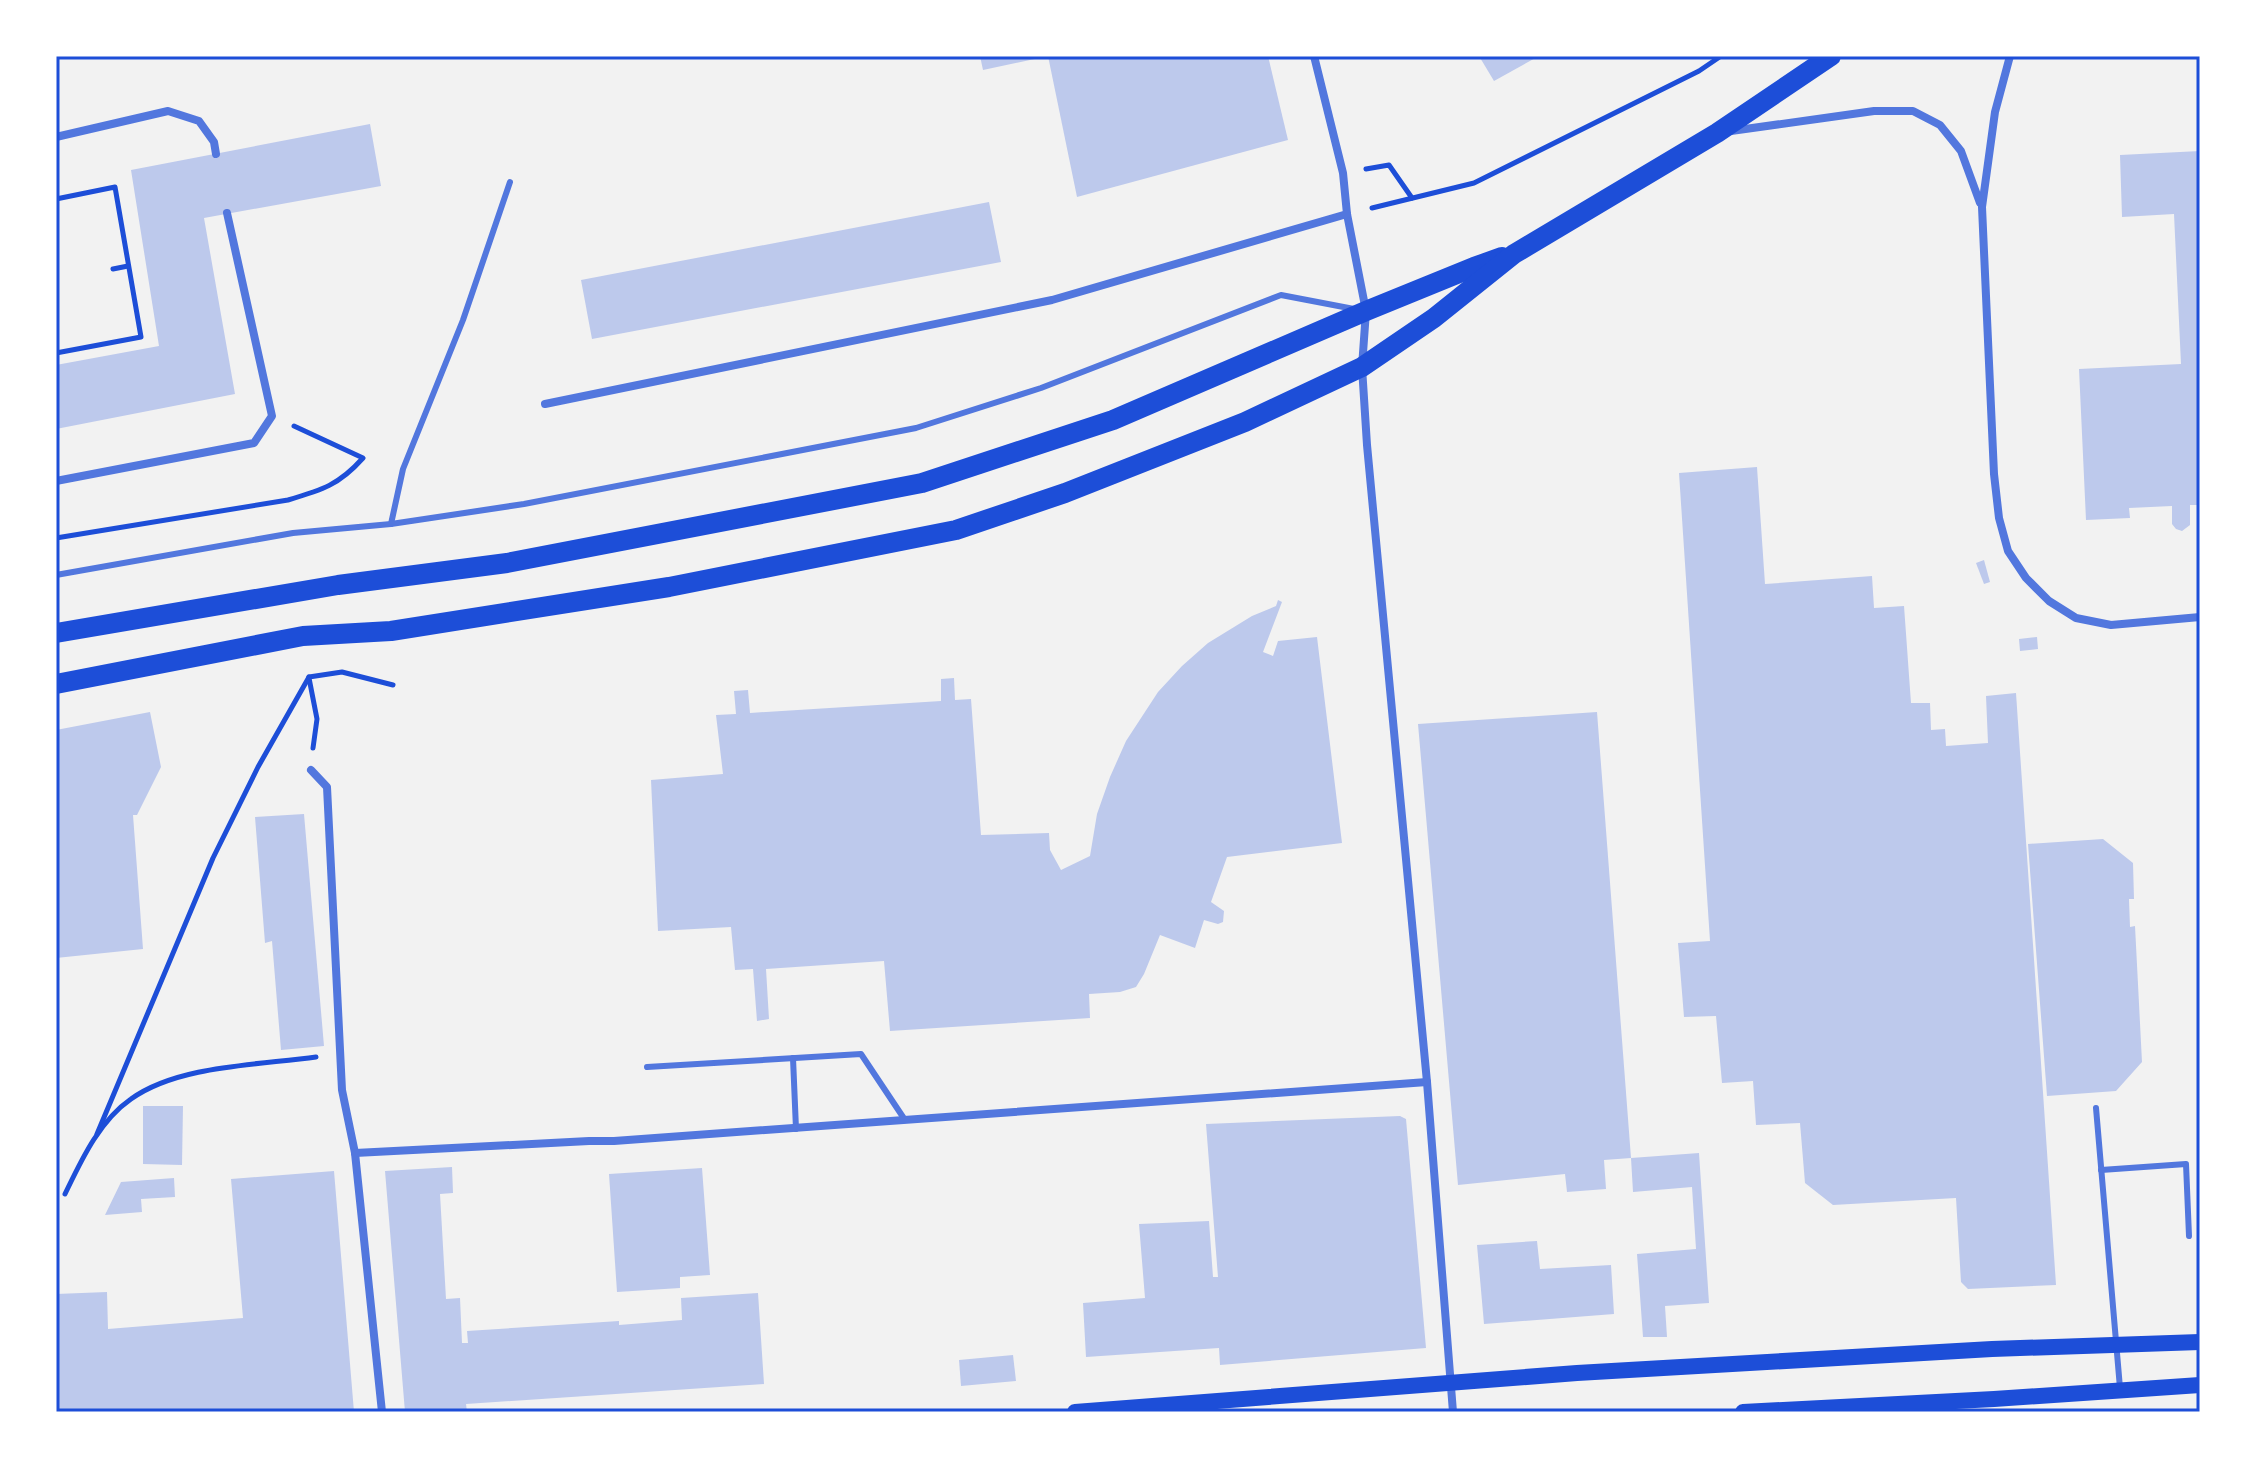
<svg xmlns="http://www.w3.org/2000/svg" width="2256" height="1468" viewBox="0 0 2256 1468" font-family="'Sofia Sans Condensed',sans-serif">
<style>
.building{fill:#bdc9ec}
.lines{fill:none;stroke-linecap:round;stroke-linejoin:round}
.path{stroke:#1d4ed8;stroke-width:5}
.service{stroke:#5277de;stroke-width:6}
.minor{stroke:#5277de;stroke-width:8}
.secondary{stroke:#1d4ed8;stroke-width:16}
.primary{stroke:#1d4ed8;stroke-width:20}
.neatline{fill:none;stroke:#1d4ed8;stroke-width:3}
</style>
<rect width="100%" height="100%" fill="#f2f2f2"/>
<g class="building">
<path d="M980,56H1044V57L983,70Z"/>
<path d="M1048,56H1268L1288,140L1077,197Z"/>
<path d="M1479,56H1539L1494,81Z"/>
<path d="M370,124L381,186L204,218L235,394L56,429V365L159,346L131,170Z"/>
<path d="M2200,151V505H2190V525L2182,531L2176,529L2172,524V506L2129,508L2130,518L2086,520L2079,369L2181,364L2174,214L2122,217L2120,155Z"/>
<path d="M989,202L1001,262L592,339L581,280Z"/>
<path d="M1757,467L1765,584L1872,576L1874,608L1904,606L1911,703H1930L1931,730L1945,729L1946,746L1988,743L1986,696L2016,693L2056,1285L1968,1289L1961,1282L1956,1198L1833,1205L1805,1183L1800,1123L1756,1125L1753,1081L1722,1083L1716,1016L1684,1017L1678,943L1710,941L1679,473Z"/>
<path d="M1984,560L1990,582L1984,584L1976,563Z"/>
<path d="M1278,600L1282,602L1263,652L1273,656L1278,641L1317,637L1342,843L1227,857L1211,902L1224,911L1223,922L1218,924L1204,920L1195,948L1160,935L1144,974L1136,987L1120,992L1089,994L1090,1018L890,1031L884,961L766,969L769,1019L757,1021L753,969L735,970L731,927L658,931L651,780L723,774L716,715L736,714L734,691L748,690L750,713L941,701V679L954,678L955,700L971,699L981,835L1049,833L1050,850L1061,870L1090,856L1097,814L1110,777L1126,741L1158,692L1182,666L1208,643L1252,616L1276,606Z"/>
<path d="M2037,637L2038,649L2020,651L2019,639Z"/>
<path d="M150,712L161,767L137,815H133L143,949L56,958V730Z"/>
<path d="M1597,712L1631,1158L1604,1160L1606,1189L1567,1192L1565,1174L1458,1185L1418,724Z"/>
<path d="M304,814L324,1046L281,1050L272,941L265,943L255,817Z"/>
<path d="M2103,839L2133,863L2134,899H2129L2130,927L2135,926L2142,1062L2116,1091L2047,1096L2028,844Z"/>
<path d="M143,1106H183L182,1165L143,1164Z"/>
<path d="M1400,1116L1406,1119L1426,1348L1220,1365L1219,1348L1086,1357L1083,1303L1145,1298L1139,1224L1209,1221L1213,1277H1218L1206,1124Z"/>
<path d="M1699,1153L1709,1303L1665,1306L1667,1337H1643L1637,1254L1696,1249L1692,1187L1633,1192L1631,1158Z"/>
<path d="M452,1167L453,1193L440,1194L446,1299L460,1298L462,1343H468L467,1331L619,1321V1325L682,1320L681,1298L758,1293L764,1384L466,1404L467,1412H405L385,1171Z"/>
<path d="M702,1168L710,1275L680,1277V1288L617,1292L609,1174Z"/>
<path d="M334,1171L354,1412H56V1294L107,1292L108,1329L243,1318L231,1179Z"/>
<path d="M174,1178L175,1197L141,1199L142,1212L105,1215L121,1182Z"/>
<path d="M1537,1241L1540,1269L1611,1265L1614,1314L1484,1324L1477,1245Z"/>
<path d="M1013,1355L1016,1381L961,1386L959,1360Z"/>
</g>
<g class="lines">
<g class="path">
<path d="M1366,169L1389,165L1412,198"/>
<path d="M56,199L115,187L141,337L56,353"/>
<path d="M1372,208L1474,183L1699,71L1721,56"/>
<path d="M113,269L128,266"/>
<path d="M56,538L288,500C322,490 339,485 363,458L294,426"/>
<path d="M309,677L342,672L393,685"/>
<path d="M309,678L317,719L313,748"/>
<path d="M97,1134L213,858L258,767L309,677"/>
<path d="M65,1194C81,1161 99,1121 131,1099C178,1065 259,1065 316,1057"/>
</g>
<g class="service">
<path d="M391,524L403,469L463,320L510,182"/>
<path d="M56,575L293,533L391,524L524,504L916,428L1041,388L1281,295L1354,309"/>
<path d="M793,1058L796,1129"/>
<path d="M647,1067L861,1054L905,1120"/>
<path d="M2096,1108L2120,1388"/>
<path d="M2101,1170L2186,1164L2189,1236"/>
</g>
<g class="minor">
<path d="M1314,56L1343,173L1347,214L1366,311L1362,367L1367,445L1427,1082L1453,1412"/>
<path d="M2010,56L1995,112L1982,207L1994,474L1999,518L2008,551L2026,578L2049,601L2076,618L2111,625L2200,617"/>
<path d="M1731,131L1874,111H1913L1940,125L1961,151L1980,203"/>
<path d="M56,137L168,111L199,121L214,142L216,154"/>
<path d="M545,404L1052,300L1347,214"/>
<path d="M56,481L254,443L272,416L227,213"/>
<path d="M311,770L327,787L342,1090L355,1153L382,1412"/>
<path d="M355,1153L589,1141H614L1427,1082"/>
</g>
<g class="secondary">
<path d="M1075,1412L1577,1373L1992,1349L2200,1342"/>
<path d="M1743,1412L1994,1399L2200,1385"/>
</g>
<g class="primary">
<path d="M56,633L338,585L507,563L922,483L1113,420L1366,311L1474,267L1502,257"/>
<path d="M56,684L303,636L391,631L669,587L956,530L1065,493L1245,422L1362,367L1434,318L1514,254L1717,133L1831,56"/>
</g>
</g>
<rect width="2256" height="1468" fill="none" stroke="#ffffff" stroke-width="116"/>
<rect x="58" y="58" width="2140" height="1352" class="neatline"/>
</svg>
